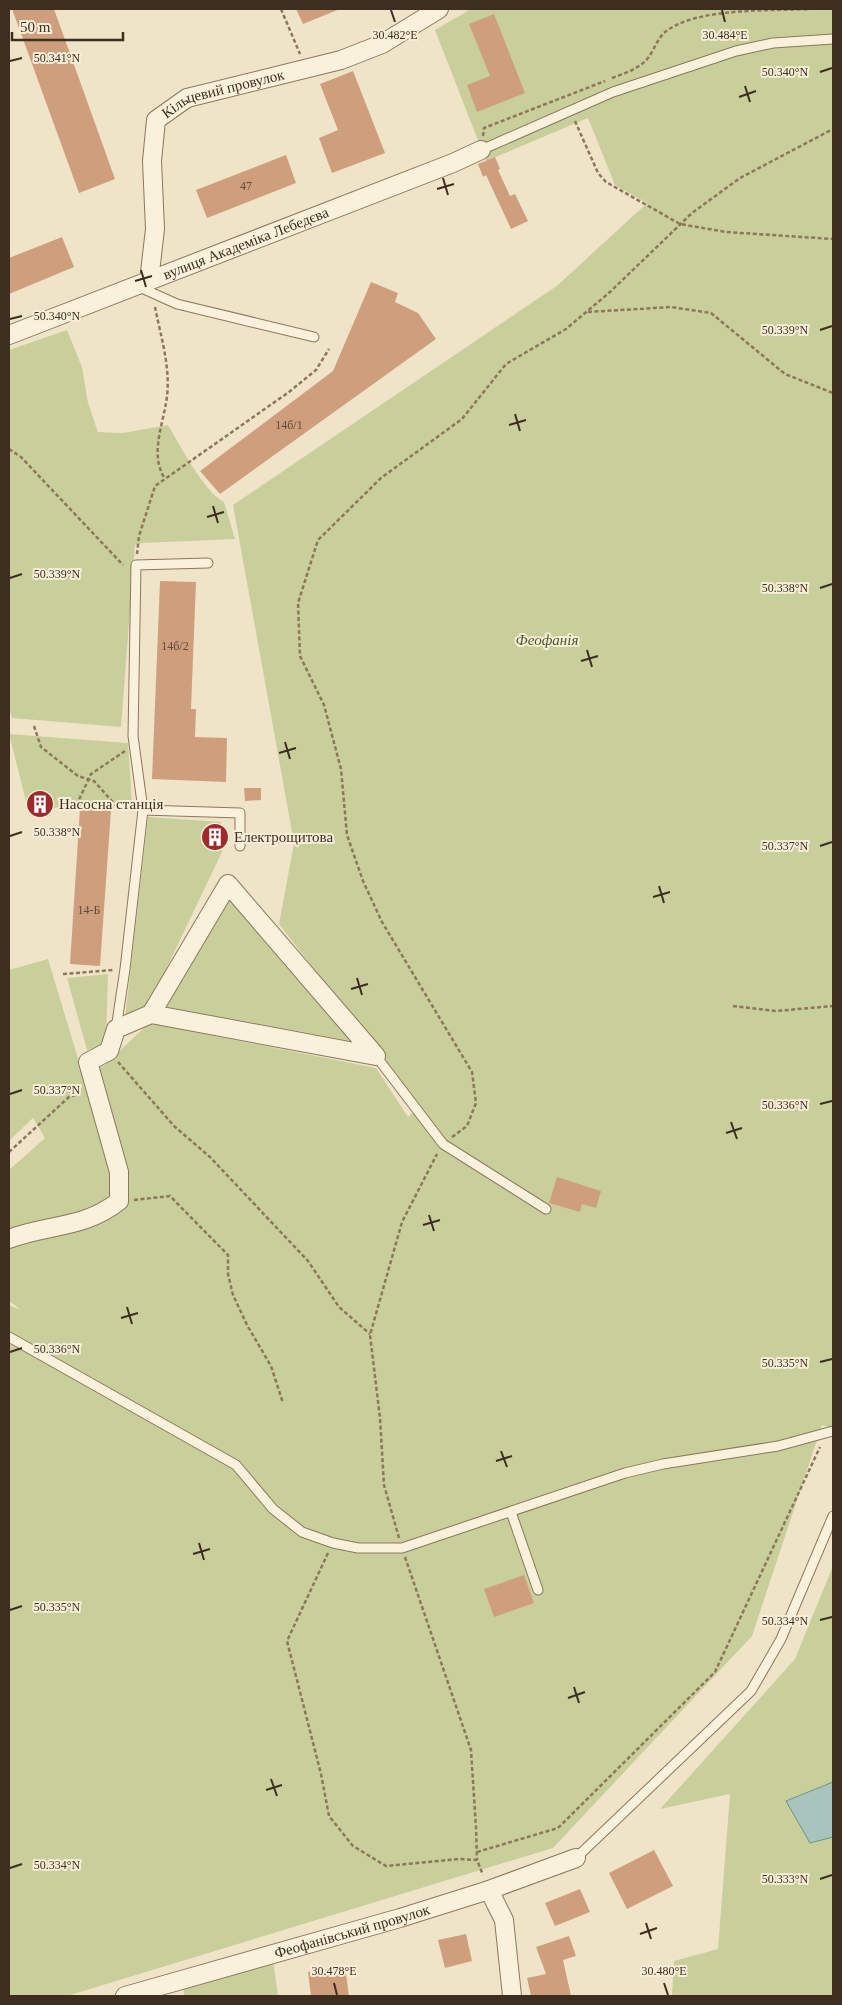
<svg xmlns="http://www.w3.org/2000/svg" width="842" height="2005" viewBox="0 0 842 2005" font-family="Georgia,serif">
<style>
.green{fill:#c9cf9b}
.water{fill:#a9c4bc;stroke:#6f938a}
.building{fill:#cf9f7d}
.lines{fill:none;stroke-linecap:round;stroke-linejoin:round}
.service-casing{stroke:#8d765c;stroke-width:11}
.minor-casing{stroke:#8d765c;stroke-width:20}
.path{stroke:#8d765c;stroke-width:2.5;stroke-dasharray:4 2.5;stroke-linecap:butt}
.service{stroke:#faf1dc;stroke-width:9}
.minor{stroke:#faf1dc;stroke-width:18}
.ticks{fill:none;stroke:#3d2e20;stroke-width:2}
.labels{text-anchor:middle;stroke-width:4;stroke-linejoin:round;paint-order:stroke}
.number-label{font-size:12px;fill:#624a37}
.street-label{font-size:15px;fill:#3d2e20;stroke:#f7eed8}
.park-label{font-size:15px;font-style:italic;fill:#4d5a26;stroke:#f7eed8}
.poi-label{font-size:15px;fill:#3d2e20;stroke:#f7eed8;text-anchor:start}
.ticks-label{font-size:12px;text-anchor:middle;fill:#3d2e20;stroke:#f7eed8;stroke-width:4;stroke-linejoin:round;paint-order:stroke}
</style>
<rect width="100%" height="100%" fill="#f0e4c8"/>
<g class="green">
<path d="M471,9H833V1429L822,1425L752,1636L553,1848L67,1996H9V1305L21,1310L9,1301V1170L45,1138L33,1118L9,1141V970L48,959L83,1075L105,1065L149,1023L376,1068L408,1117L420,1105L279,924L294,843L233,505L558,285L647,203L615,185L588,118L486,161L435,30Z"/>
<path d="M67,330L82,367L88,403L98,432L123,433L168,425C180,445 204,492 224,502L235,539L144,543L135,545L121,727L12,718L9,708V350Z"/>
<path d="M9,734L128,743L132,804L73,801L69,807L28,809Z"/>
<path d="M148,817L221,822L222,852L148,1007L125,1018Z"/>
<path d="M230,900L352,1041L166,1007Z"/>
<path d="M108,974L106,1044L87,1050L67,978Z"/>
<path d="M833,1566V1996H672L674,1961L718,1949L730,1794L660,1809L795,1659Z"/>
<path d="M273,1960L278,1996H184L183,1986Z"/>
</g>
<path class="water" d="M833,1782V1837L810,1843L786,1801Z"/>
<g class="building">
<path d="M12,9H54L115,179L79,193Z"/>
<path d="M296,9H340L303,24Z"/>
<path d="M494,14L525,93L477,112L467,85L490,76L469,24Z"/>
<path d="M353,71L385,153L332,173L319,138L338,130L320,84Z"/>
<path d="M286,155L296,183L207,218L196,190Z"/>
<path d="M495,157L500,169L498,170L510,196L515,194L528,221L511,229L486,175L483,177L478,164Z"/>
<path d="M62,237L74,267L9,294V258Z"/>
<path d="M371,282L398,293L395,302L418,313L436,339L220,494L200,471L333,371Z"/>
<path d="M160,581L196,582L191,709H196L195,737L227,738L226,782L152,779Z"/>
<path d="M244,788H261V800L245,801Z"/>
<path d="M80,808L111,810L100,966L70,964Z"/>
<path d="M209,830H222L221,845L209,844Z"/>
<path d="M557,1177L601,1191L596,1208L582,1204L580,1212L549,1203Z"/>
<path d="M524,1575L534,1603L494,1617L484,1589Z"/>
<path d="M654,1850L673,1886L627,1909L609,1873Z"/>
<path d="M580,1889L590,1912L555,1926L545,1903Z"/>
<path d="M466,1934L472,1961L445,1968L438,1940Z"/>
<path d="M569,1936L576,1956L563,1960L571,1996H531L527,1978L546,1974L536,1947Z"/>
<path d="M345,1967L349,1996H311L308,1972Z"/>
</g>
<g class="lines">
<g class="service-casing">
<g id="service">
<path d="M481,150L613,92L736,51L773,43L833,39"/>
<path d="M137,286L177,304L314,337"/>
<path d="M208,563L136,565L133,736L143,810L240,813V846"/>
<path d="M116,1029L125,969L143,810"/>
<path d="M376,1056L443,1144L546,1209"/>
<path d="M9,1337L236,1465L273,1509L302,1532L333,1543L358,1548H402L625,1473L663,1464L778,1446L833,1431"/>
<path d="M511,1512L538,1590"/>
<path d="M576,1858L751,1691L781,1639L833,1516"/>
</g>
</g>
<g class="minor-casing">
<g id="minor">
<path id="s1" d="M149,281L155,229L152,161L156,120L187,98L341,60L382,44L439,9"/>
<path id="s2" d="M9,335L453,163L481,150"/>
<path d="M9,1239C47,1224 84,1229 119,1201V1172L88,1062L109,1051L116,1029L151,1014L376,1056L228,884L151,1014"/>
<path d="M489,1890L504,1920L512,1996"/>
<path id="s3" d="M125,1996L400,1918L489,1890L576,1858"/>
</g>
</g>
<g class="path">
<path d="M281,9L300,54"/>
<path d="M612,78C625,73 639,69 648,58C654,50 658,38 665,32C697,7 771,11 810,9"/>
<path d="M575,121L598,173L606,182L680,224L726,232L833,239"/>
<path d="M483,136L484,128L605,81"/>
<path d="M155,307C161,338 172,371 166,403C162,427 150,456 165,479"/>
<path d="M588,312L671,307L711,313L785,374L833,393"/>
<path d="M9,449L21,457L123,565"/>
<path d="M137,554L139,536L155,486L289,392L316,370L329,349"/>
<path d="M34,726L41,747L78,776L94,781L118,808"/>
<path d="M125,751L91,774L76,806L132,809"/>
<path d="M63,974L113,970"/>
<path d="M733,1006L776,1011L833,1006"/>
<path d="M118,1062L174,1126L210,1157L308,1261L339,1307L370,1334"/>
<path d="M452,1137L467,1126L476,1103L472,1072L382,922L363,881L347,835L341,769L324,705L300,656L298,603L318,540L381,478L462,419L506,364L566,329L610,292L692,213L740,178L833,129"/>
<path d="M9,1152L69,1097L81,1093"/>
<path d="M134,1200L170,1196L228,1255V1274L233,1295L247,1325L271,1366L283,1403"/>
<path d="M399,1538L384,1485L380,1418L370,1335L402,1222L437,1154"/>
<path d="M328,1553L287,1641L321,1774L329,1816L353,1846L386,1866L459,1859L477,1860L483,1875"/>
<path d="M405,1557L471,1750L476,1828L477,1860"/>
<path d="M477,1852L558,1828L715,1672L820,1447"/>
</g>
<use href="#service" class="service"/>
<use href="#minor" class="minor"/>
</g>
<path class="ticks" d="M391,10L395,22M722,10L725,22M10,61L22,58M820,72L832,68M745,86L750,102M739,97L756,91M443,178L448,195M437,189L454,184M141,270L146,287M135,281L152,276M10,319L22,316M820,330L832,326M515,414L520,431M509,425L526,420M213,506L218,523M207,517L224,512M10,578L22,574M820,588L832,584M587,650L592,667M581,661L598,656M285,742L290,759M279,753L296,748M10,836L22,832M820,846L832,842M659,886L664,903M653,897L670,892M357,978L362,995M351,989L368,984M10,1094L22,1090M820,1104L832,1101M731,1122L737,1139M726,1133L742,1128M429,1215L434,1231M423,1225L440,1220M127,1307L132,1324M121,1318L138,1313M10,1352L22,1348M820,1362L832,1359M501,1451L507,1467M496,1461L512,1456M199,1543L204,1560M193,1554L210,1549M10,1610L22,1606M820,1620L832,1617M574,1687L579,1703M568,1698L585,1692M271,1779L277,1796M266,1790L282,1785M10,1868L22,1864M820,1879L832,1875M646,1923L651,1939M640,1934L657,1928M334,1983L337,1995M664,1983L668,1995"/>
<defs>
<g id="building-disc" transform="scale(1.4375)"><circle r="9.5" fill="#9e2a2b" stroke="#f7eed8"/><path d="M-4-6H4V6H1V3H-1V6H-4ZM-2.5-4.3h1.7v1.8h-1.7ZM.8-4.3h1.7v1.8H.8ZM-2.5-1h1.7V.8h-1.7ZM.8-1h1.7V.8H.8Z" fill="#fff"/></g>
</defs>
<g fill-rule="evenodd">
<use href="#building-disc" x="40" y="804"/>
<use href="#building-disc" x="215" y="837"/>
</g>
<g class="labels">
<g class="number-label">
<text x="246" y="190">47</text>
<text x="289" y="429">14б/1</text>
<text x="175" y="650">14б/2</text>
<text x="89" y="914">14-Б</text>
</g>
<g class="street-label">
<text dy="5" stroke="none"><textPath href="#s1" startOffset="235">Кільцевий провулок</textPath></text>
<text dy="5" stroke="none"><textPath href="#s2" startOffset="254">вулиця Академіка Лебедєва</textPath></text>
<text dy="5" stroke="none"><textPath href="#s3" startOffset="236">Феофанівський провулок</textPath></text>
</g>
<g class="park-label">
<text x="547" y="645">Феофанія</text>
</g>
<g class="poi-label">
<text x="59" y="809">Насосна станція</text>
<text x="234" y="842">Електрощитова</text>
</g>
</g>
<g class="ticks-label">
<text x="395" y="39">30.482°E</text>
<text x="725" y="39">30.484°E</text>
<text x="57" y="62">50.341°N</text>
<text x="785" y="76">50.340°N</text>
<text x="57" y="320">50.340°N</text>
<text x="785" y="334">50.339°N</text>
<text x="57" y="578">50.339°N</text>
<text x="785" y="592">50.338°N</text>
<text x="57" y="836">50.338°N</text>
<text x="785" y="850">50.337°N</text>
<text x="57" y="1094">50.337°N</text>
<text x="785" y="1109">50.336°N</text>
<text x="57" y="1353">50.336°N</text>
<text x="785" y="1367">50.335°N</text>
<text x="57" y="1611">50.335°N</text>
<text x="785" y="1625">50.334°N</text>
<text x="57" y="1869">50.334°N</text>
<text x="785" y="1883">50.333°N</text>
<text x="334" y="1975">30.478°E</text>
<text x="664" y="1975">30.480°E</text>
</g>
<rect width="842" height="2005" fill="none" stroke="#3d2e20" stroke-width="20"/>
<path d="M12 32v8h111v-8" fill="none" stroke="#3d2e20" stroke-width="2.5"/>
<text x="20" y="32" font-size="15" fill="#3d2e20" stroke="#f7eed8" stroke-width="4" paint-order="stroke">50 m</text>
</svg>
